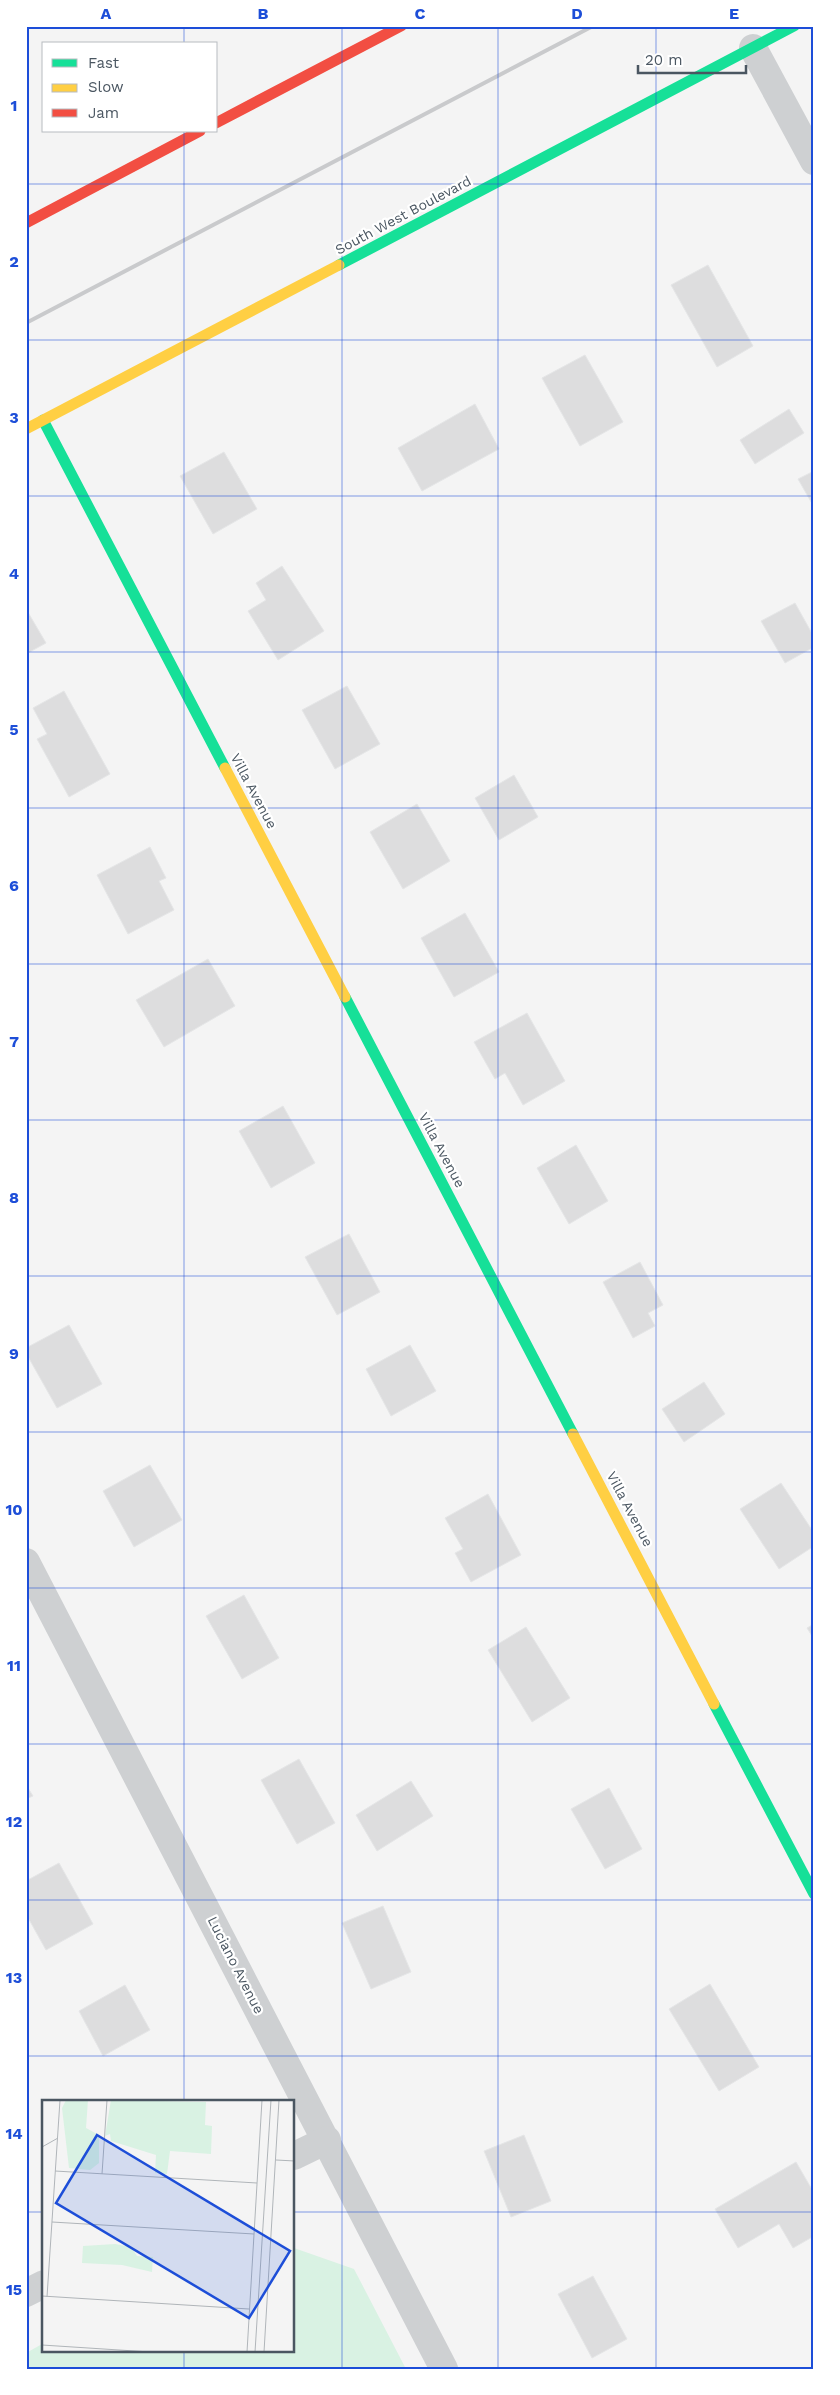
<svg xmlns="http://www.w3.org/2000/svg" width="840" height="2395" viewBox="0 0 840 2395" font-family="'Work Sans',sans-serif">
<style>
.green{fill:#d9f2e3}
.building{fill:#ddddde;stroke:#e5e6e7}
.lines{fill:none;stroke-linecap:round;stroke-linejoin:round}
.street{stroke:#ced0d2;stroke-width:28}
.fast{stroke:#16e098;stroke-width:11}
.slow{stroke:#ffcf43;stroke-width:11}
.jam{stroke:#f24e42;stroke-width:11}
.rail{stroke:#c9cacc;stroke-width:4}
.grid{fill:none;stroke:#1d4ed8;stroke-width:1;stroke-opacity:0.55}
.labels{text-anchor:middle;stroke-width:4.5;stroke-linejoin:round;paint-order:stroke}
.street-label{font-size:14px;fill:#4a5661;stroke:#fff}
.inset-road{fill:none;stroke:#b0b5b9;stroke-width:1}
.view{fill:#1d4ed8;fill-opacity:0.15;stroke:#1d4ed8;stroke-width:2.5}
.inset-edge{fill:none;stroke:#4a5661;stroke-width:2.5}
.neatline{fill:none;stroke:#1d4ed8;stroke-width:2}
.grid-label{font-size:16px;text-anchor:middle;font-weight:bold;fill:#1d4ed8}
</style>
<rect width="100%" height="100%" fill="#f4f4f4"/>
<path class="green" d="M294,2248L354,2269L406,2369H26V2353L44,2343V2351H294Z"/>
<g class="building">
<path d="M708,265L753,346L717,367L671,285Z"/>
<path d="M585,355L623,422L580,446L542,378Z"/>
<path d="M475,404L499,449L422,491L398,448Z"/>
<path d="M789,409L804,433L755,464L740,440Z"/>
<path d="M224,452L257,509L213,534L180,476Z"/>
<path d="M814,471V507L798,479Z"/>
<path d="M282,566L324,631L278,660L248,611L266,600L256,583Z"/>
<path d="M795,603L814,637V647L785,663L761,621Z"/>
<path d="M26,609L46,643L26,654Z"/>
<path d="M347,686L380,744L335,769L302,710Z"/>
<path d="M64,691L110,774L69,797L37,739L47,734L33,708Z"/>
<path d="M514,775L538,817L499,840L475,798Z"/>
<path d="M417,804L450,861L403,889L370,832Z"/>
<path d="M150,847L166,878L159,881L174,910L128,934L97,875Z"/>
<path d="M465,913L499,972L454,997L421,938Z"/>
<path d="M208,959L235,1006L164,1047L136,1000Z"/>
<path d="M527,1013L565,1081L523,1105L505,1073L495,1079L474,1042Z"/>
<path d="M283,1106L315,1163L271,1188L239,1131Z"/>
<path d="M576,1145L608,1201L569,1224L537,1168Z"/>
<path d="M349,1234L380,1292L337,1315L305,1257Z"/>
<path d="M640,1262L663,1305L648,1313L655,1326L633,1338L603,1282Z"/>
<path d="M69,1325L102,1384L57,1408L26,1353V1348Z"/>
<path d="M410,1345L436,1391L391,1416L366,1369Z"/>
<path d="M704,1382L725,1414L684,1442L662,1409Z"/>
<path d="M150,1465L182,1520L134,1547L103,1491Z"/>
<path d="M781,1483L814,1533V1546L779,1569L740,1509Z"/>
<path d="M488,1494L521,1555L471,1582L455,1553L463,1549L445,1518Z"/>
<path d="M244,1595L279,1658L242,1679L206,1616Z"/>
<path d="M814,1624V1639L807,1628Z"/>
<path d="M526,1627L570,1698L532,1722L488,1650Z"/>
<path d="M299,1759L335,1823L297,1844L261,1780Z"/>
<path d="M411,1781L433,1816L377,1851L356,1815Z"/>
<path d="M26,1785L33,1796L26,1799Z"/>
<path d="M609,1788L642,1849L605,1869L571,1809Z"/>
<path d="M59,1863L93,1924L46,1950L26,1914V1881Z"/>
<path d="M383,1906L411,1972L371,1989L342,1923Z"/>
<path d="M710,1984L759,2067L719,2091L669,2009Z"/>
<path d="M125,1985L150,2030L103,2056L79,2011Z"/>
<path d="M524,2135L551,2201L511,2217L484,2151Z"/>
<path d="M796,2162L814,2193V2236L793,2248L779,2224L738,2248L715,2209Z"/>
<path d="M593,2276L627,2339L592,2358L558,2294Z"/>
</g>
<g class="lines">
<g class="street">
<path d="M753,48L814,161"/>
<path d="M26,1562L444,2369"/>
<path d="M294,2156L327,2140"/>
<path d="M26,2293L44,2284"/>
</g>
<g class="fast">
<path d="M339,265L794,26"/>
<path d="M43,420L225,768"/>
<path d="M345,997L573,1434"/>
<path d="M714,1704L814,1894"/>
</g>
<g class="slow">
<path d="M26,429L339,265"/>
<path d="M225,768L345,997"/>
<path d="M573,1434L714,1704"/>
</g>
<g class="jam">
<path d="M216,123L401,26"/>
<path d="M26,223L200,131"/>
</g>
<path class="rail" d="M26,323L593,26"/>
</g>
<path class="grid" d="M184,26V44M342,26V2369M498,26V2369M656,26V2369M184,131V2101M26,184H814M26,340H814M26,496H814M26,652H814M26,808H814M26,964H814M26,1120H814M26,1276H814M26,1432H814M26,1588H814M26,1744H814M26,1900H814M26,2056H814M26,2212H44M294,2212H814M184,2351V2369"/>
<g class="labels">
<g class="street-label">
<text transform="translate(403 215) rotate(-28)" y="5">South West Boulevard</text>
<text transform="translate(254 791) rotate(62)" y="5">Villa Avenue</text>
<text transform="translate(442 1150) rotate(62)" y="5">Villa Avenue</text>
<text transform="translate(630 1509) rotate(62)" y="5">Villa Avenue</text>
<text transform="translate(236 1965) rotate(63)" y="5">Luciano Avenue</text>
</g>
</g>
<g transform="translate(42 2100)">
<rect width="252" height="252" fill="#f4f4f4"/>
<path d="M24,0H46L44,28L57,35V63L48,70L27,68L20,8ZM69,0L164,2L163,25L170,26L169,54L128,51L125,74L113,73L114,55L69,41L68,34L63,36ZM73,144L89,147L95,156L111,157L110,172L80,165L40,163L41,146Z" fill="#d9f2e3"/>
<path class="inset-road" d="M0,47L16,38M234,60L253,61M13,71L215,83M60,74L65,0M10,122L212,134M0,196L207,209M5,197L18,0M0,245L108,252M205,252L220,0M213,252L229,0M222,252L237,0"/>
<path class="view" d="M55,35L248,151L207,218L14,103Z"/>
<rect width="252" height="252" class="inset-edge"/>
</g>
<rect width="840" height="2395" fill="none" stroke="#ffffff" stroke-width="55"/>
<rect x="42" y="42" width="175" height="90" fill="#ffffff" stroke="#b7bbc0"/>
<rect x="52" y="59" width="25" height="8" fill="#16e098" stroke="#b7bbc0"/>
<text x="88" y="68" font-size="15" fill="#4a5661">Fast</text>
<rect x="52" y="84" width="25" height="8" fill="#ffcf43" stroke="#b7bbc0"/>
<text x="88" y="92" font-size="15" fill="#4a5661">Slow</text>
<rect x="52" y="109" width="25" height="8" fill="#f24e42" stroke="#b7bbc0"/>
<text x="88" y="118" font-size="15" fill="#4a5661">Jam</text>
<path d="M638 65v8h108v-8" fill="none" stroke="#4a5661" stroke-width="2.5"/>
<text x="645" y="65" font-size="15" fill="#4a5661" stroke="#ffffff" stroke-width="4" paint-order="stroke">20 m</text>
<rect x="28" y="28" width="784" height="2340" class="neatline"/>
<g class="grid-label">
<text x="106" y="19">A</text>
<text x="263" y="19">B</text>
<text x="420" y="19">C</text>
<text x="577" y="19">D</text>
<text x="734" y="19">E</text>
<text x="14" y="111">1</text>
<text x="14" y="267">2</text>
<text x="14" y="423">3</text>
<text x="14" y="579">4</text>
<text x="14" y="735">5</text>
<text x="14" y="891">6</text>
<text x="14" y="1047">7</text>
<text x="14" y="1203">8</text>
<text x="14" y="1359">9</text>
<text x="14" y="1515">10</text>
<text x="14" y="1671">11</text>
<text x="14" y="1827">12</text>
<text x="14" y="1983">13</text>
<text x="14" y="2139">14</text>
<text x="14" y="2295">15</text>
</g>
</svg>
